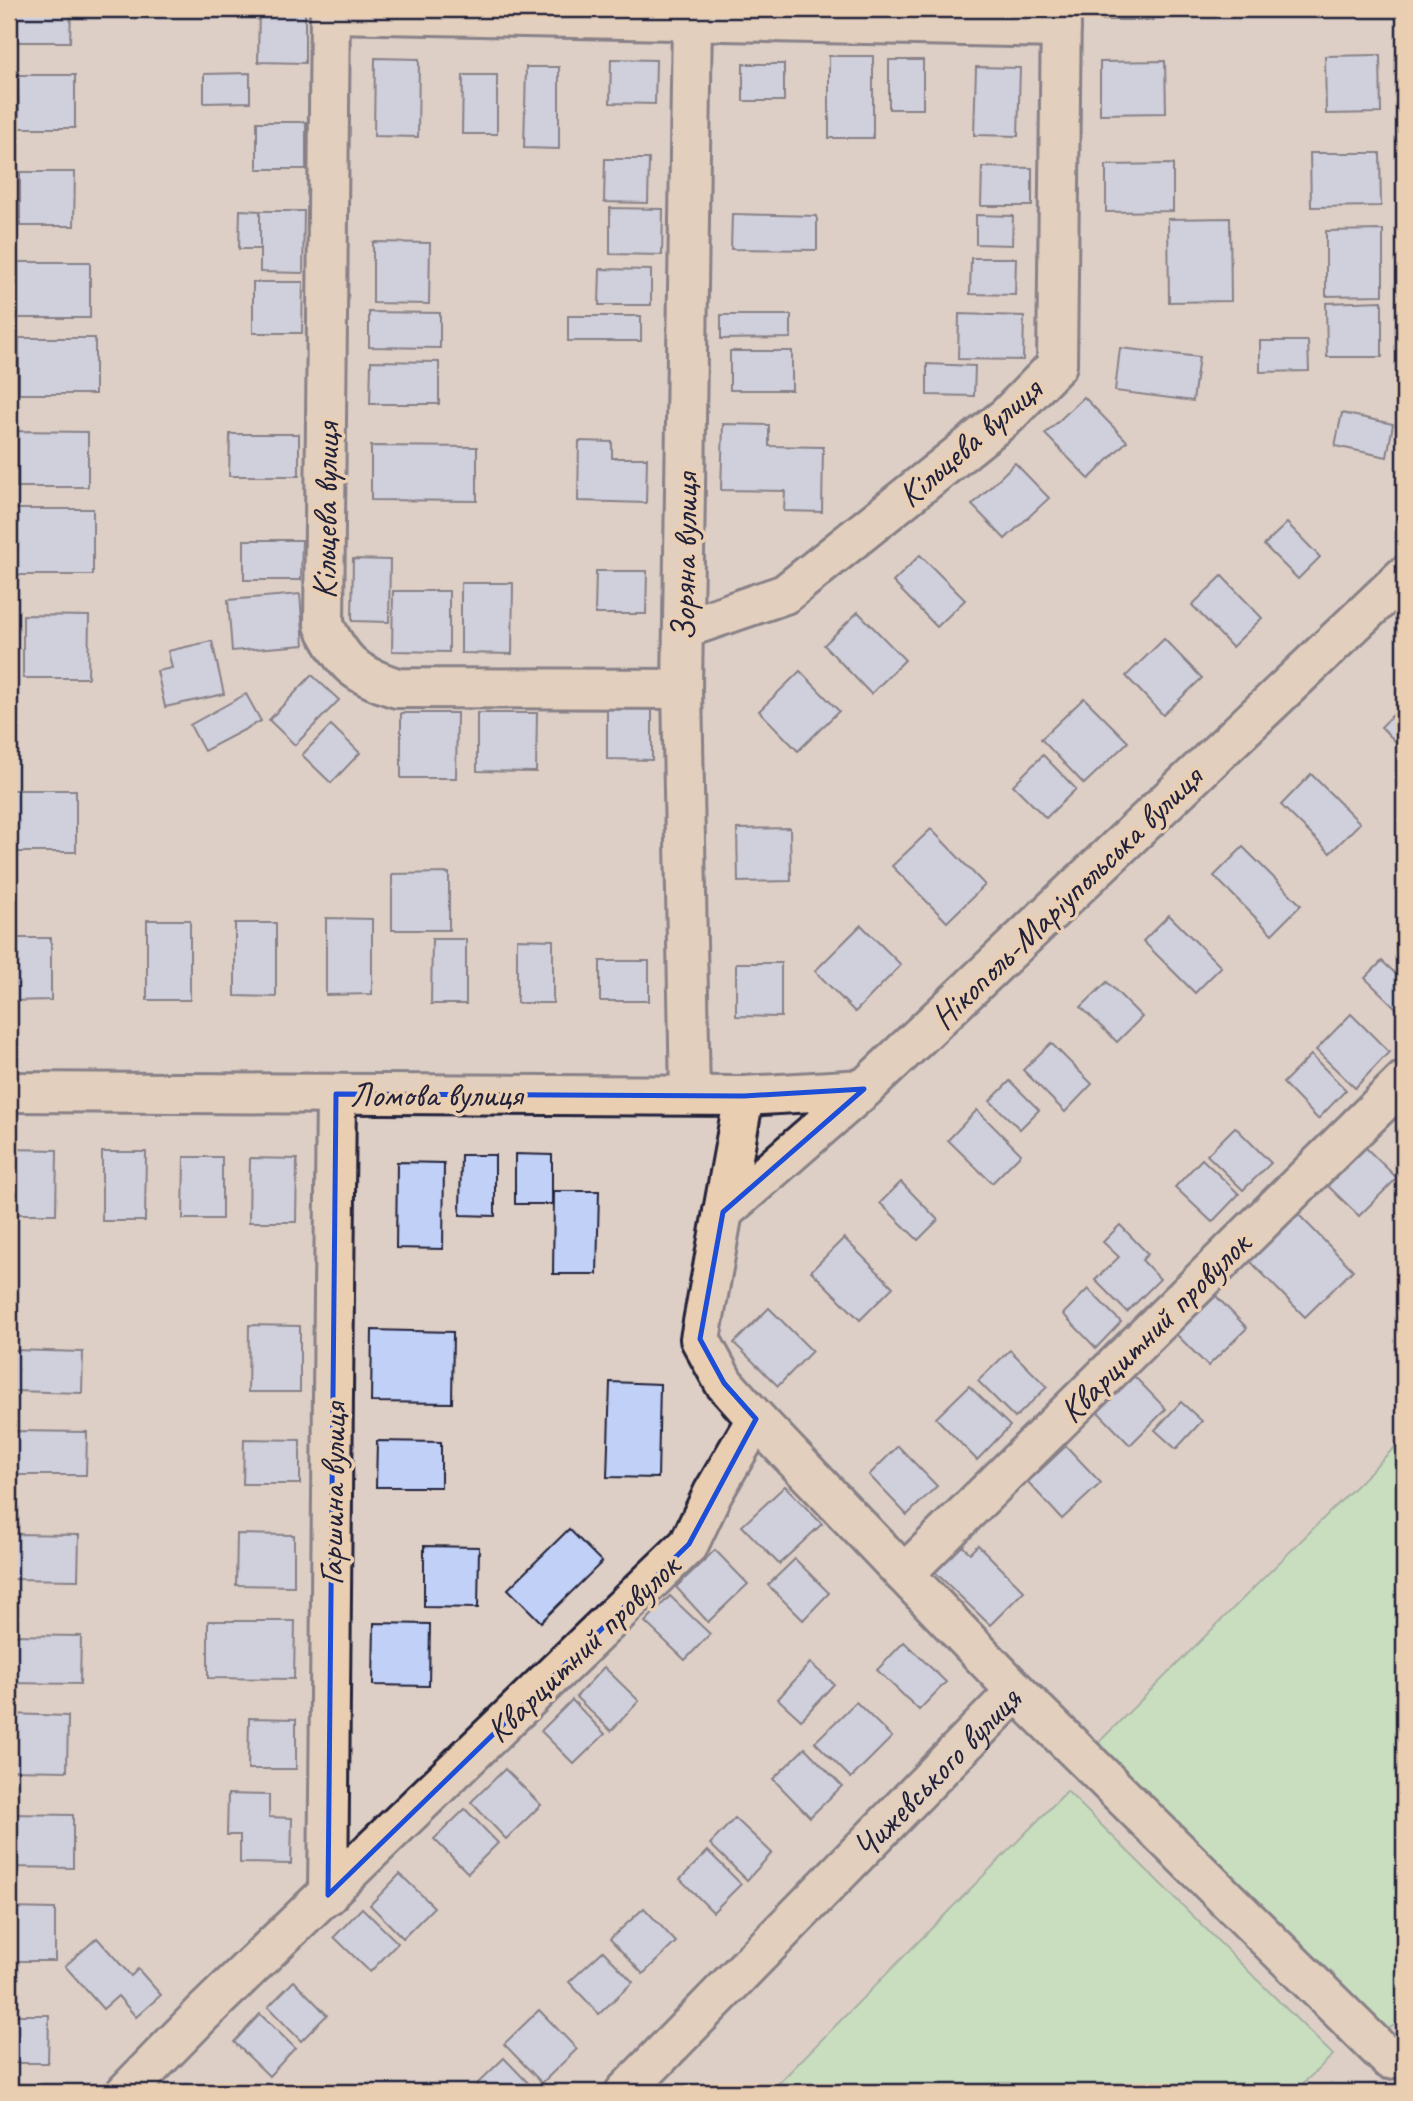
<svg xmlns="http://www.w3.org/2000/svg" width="1413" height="2101" viewBox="0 0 1413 2101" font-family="Caveat,sans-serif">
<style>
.green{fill:#b0f0b7;stroke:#698979;stroke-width:2}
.building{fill:#c0d0f6;stroke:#22223b;stroke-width:2}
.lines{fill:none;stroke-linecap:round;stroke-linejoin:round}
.minor-casing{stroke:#22223b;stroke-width:44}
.minor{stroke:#eaceb1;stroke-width:38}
.marked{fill:none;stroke:#1d4ed8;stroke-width:5;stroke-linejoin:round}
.labels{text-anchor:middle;stroke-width:7;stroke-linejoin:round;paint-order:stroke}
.street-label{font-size:35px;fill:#22223b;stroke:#eaceb1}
</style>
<rect width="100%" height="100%" fill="#ddcfc6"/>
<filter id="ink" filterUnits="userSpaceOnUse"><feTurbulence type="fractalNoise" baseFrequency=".0143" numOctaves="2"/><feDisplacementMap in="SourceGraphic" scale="14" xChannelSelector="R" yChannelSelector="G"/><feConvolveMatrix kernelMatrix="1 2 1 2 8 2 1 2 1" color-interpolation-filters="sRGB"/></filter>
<g filter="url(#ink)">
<g class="green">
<path d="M1404,1438V2019L1383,2032L1094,1747Z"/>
<path d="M1067,1791L1333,2055L1294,2092H770Z"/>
</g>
<g class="building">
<path d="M17,9H71L70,42H17Z"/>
<path d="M259,9H305V63L258,62Z"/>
<rect x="1099" y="9" width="54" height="11"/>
<path d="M1380,55L1381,113L1326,114L1325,56Z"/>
<rect x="829" y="56" width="44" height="82"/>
<path d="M375,58L419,59L418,137L374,136Z"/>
<path d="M611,59L656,60L655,104L610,103Z"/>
<rect x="889" y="60" width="34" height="49"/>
<path d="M1165,61L1166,113L1100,114V62Z"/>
<rect x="743" y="64" width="41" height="37"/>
<path d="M526,67H559V149L524,148Z"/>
<path d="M976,67L1020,68L1018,136L974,135Z"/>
<path d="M250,73V102L204,103V74Z"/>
<path d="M18,75H75V128H19Z"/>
<path d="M463,75H497V134H462Z"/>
<rect x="257" y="122" width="49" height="47"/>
<path d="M1310,153H1380L1381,206L1311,207Z"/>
<path d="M605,159H649L648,203L604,202Z"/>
<path d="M1173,164V211L1106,212V165Z"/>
<path d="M982,167L1032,168V206H981Z"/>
<path d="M20,172H75L74,226H20Z"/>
<path d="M610,208L663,209L662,255L610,254Z"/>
<path d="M240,210L260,211V249H239Z"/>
<path d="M260,211H304L303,273L260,272Z"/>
<path d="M732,214L817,216V250L731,249Z"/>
<path d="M976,215L1013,216L1012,245L976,244Z"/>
<path d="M1230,218L1231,301L1169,302L1168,219Z"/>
<path d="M1383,230V295L1326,296V231Z"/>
<path d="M373,242L430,243L429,304L373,303Z"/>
<path d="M971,258H1016L1015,295L970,294Z"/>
<rect x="18" y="262" width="72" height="56"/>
<path d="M600,269L651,270V305H599Z"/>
<path d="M253,282H303L302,333H253Z"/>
<path d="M1382,301V357H1327L1326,303Z"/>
<path d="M369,312L440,313V348L369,347Z"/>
<path d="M959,314L1024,316L1023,360L958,359Z"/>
<path d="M721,315H791V338L721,339Z"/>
<rect x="568" y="316" width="73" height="25"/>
<rect x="19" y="338" width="76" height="56"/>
<path d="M1260,341H1308L1309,371L1260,372Z"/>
<path d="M1120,348L1199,357L1193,401L1115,391Z"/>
<rect x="730" y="351" width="62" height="39"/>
<path d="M371,361L439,362V404H370Z"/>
<path d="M927,364L975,366L974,396L927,395Z"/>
<path d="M1084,397L1127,441L1089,479L1045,434Z"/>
<path d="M1342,413L1393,424L1387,457L1335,446Z"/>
<path d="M723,424L769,425V446L823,447L822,512L784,511L785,491L721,490Z"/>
<path d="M17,431L88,432V487H17Z"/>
<path d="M230,434H299V476H229Z"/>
<path d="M579,441L612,442V458H647L646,503L578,501Z"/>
<path d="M371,446L477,447V501L371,500Z"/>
<path d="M1015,463L1049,498L1005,539L972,505Z"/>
<rect x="11" y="509" width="82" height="66"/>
<path d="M1287,523L1320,557L1298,579L1264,545Z"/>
<path d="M244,540H302L301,580H244Z"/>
<path d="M920,555L965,600L937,627L893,582Z"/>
<path d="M353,559L390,560L389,622L352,621Z"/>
<path d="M596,571H647L646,614H595Z"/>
<path d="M1222,576L1262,618L1232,647L1192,605Z"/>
<path d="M461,583H513L512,654L461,653Z"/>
<path d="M393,591H449V652L392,651Z"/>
<path d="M300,594L304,645L232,651L228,600Z"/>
<path d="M858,612L905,660L871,694L824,645Z"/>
<path d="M23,615L89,616L88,678H23Z"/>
<path d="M1164,639L1202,678L1163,715L1126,676Z"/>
<path d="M212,641L224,694L165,707L157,671L172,668L168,651Z"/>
<path d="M800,671L839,711L798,751L759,711Z"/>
<path d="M312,675L339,700L295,745L269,720Z"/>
<path d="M246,694L261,721L204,751L190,725Z"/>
<path d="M1084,698L1128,742L1084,784L1041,739Z"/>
<path d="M1404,704V750L1381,727Z"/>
<path d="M607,709H652V760L607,759Z"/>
<path d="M401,713H457L456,778H401Z"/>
<path d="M477,713H537L536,772L477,771Z"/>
<path d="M331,725L360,753L331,783L302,755Z"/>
<path d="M1043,755L1076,789L1046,818L1013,785Z"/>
<path d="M1311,774L1360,823L1330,853L1281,805Z"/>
<rect x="9" y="790" width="67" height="62"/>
<path d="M790,828L791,881L738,882L737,829Z"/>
<path d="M931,829L985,885L947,922L892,866Z"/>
<path d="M1243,847L1301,905L1272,934L1214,876Z"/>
<path d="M449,873V930H392V874Z"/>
<path d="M1169,915L1221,967L1195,993L1143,941Z"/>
<path d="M326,918L372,919V994L326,995Z"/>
<rect x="147" y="920" width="43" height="80"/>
<path d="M235,923H276V997L235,996Z"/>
<path d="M861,925L901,965L855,1012L815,971Z"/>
<path d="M9,938H51V1000L9,1001Z"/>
<path d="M432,939H466V1004H431Z"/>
<path d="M517,939L553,940V1003H517Z"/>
<rect x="600" y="961" width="49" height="40"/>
<path d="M1382,961L1396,974L1404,966V1016L1365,978Z"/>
<path d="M736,963H781V1017L736,1016Z"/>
<path d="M1107,982L1142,1017L1117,1042L1081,1007Z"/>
<path d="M1351,1014L1389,1052L1355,1088L1316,1050Z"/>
<path d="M1051,1043L1092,1084L1065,1112L1023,1070Z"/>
<path d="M1311,1055L1346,1090L1318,1119L1283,1083Z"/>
<path d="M1010,1081L1039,1110L1020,1129L990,1101Z"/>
<path d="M977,1110L1021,1154L992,1183L948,1140Z"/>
<path d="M1235,1127L1271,1163L1243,1190L1207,1155Z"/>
<path d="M1365,1147L1397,1178L1359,1216L1327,1185Z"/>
<path d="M10,1149L57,1150L56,1214H9Z"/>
<path d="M102,1152H146L145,1221H102Z"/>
<path d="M515,1154L552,1155V1204H515Z"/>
<path d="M461,1155H495V1216L460,1215Z"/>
<path d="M184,1157H222V1219H183Z"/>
<path d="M250,1158L297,1159L296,1222H249Z"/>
<path d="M1202,1159L1239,1194L1212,1222L1175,1187Z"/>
<path d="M397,1162L444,1163L443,1249L396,1248Z"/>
<path d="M901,1182L938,1220L918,1240L880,1203Z"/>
<path d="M554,1191H599L597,1274H553Z"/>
<path d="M1298,1214L1353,1270L1305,1317L1250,1261Z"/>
<path d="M1120,1225L1148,1254L1142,1260L1160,1279L1127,1312L1095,1280L1119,1257L1103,1242Z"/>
<path d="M844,1238L893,1287L860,1320L811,1271Z"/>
<path d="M1088,1289L1121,1322L1096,1348L1063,1314Z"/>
<path d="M1216,1296L1247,1328L1208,1366L1176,1334Z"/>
<path d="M769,1308L812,1351L778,1386L734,1343Z"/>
<path d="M249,1325L300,1326V1392H248Z"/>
<path d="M372,1330L453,1332L452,1403L371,1402Z"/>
<path d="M13,1350L83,1352L82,1393L13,1391Z"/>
<path d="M1010,1350L1047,1387L1015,1418L978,1381Z"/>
<path d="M1133,1375L1166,1409L1130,1445L1096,1410Z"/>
<path d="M610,1382L660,1384L658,1478L607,1477Z"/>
<path d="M969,1386L1010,1426L977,1460L936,1418Z"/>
<path d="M1181,1402L1202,1421L1176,1449L1155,1430Z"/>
<path d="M12,1431L87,1432L86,1475H11Z"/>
<path d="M244,1439L300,1440V1484H243Z"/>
<path d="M377,1441L441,1442V1487H376Z"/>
<path d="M898,1446L937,1486L907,1515L869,1475Z"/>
<path d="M1066,1446L1101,1483L1062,1519L1028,1482Z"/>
<path d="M785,1486L822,1524L779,1564L742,1526Z"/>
<path d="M569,1529L602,1562L541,1622L508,1589Z"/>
<path d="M11,1534L79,1535L78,1580L11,1579Z"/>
<path d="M237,1534L294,1535V1586L236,1585Z"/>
<path d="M961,1545L970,1553L978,1545L1024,1591L990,1625L935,1572Z"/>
<path d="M424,1546L479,1547L478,1608L424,1607Z"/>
<path d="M715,1550L748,1584L708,1622L676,1587Z"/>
<path d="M795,1559L829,1593L803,1620L768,1585Z"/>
<path d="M670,1596L710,1634L685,1660L645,1622Z"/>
<path d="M208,1621H295L294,1679L208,1678Z"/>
<path d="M374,1623L430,1624L429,1686L373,1685Z"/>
<path d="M9,1635L81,1636L80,1684L9,1683Z"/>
<path d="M904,1642L946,1682L919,1710L877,1670Z"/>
<path d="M810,1663L834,1684L801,1720L778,1699Z"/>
<path d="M604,1667L639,1701L611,1731L576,1697Z"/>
<path d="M572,1700L605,1734L574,1764L541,1731Z"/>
<path d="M856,1702L892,1737L851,1778L815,1742Z"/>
<path d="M9,1714L68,1716L67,1771L9,1770Z"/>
<path d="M249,1718L296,1719V1769H248Z"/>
<path d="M805,1748L842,1786L810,1817L773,1779Z"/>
<path d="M505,1769L541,1805L506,1839L471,1802Z"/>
<path d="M228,1794L269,1795V1817L292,1818L291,1864L240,1863V1835H227Z"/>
<path d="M465,1809L498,1843L468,1873L434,1839Z"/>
<path d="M9,1814L73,1815V1868L9,1867Z"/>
<path d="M735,1818L772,1853L747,1880L710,1844Z"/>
<path d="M708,1851L741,1884L713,1912L680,1879Z"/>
<path d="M400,1874L434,1907L403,1938L370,1905Z"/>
<path d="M9,1908L55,1909V1961H9Z"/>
<path d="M362,1908L398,1943L370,1972L334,1937Z"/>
<path d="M644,1908L676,1942L643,1974L610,1939Z"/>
<path d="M97,1938L131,1976L138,1969L161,1995L136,2017L118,1996L103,2009L65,1966Z"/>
<path d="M603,1951L633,1982L599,2014L569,1982Z"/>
<path d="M294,1981L327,2015L301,2041L268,2007Z"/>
<path d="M539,2010L577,2049L542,2083L504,2044Z"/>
<path d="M260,2014L295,2048L269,2076L234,2042Z"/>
<path d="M9,2015H49L48,2063H9Z"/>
<path d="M504,2058L534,2089L531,2092H483L476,2085Z"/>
</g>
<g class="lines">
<g class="minor-casing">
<g id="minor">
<path d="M330,9L324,625C343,664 356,675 397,688L682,689"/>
<path d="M330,13L1061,28"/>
<path d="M683,629L785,594L1007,416L1057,365L1061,9"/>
<path d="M9,1092L744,1096L864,1089"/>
<path d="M690,1095L682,689L692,19"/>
<path d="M723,1212L864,1089L1404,576"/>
<path d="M904,1574L1404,1081"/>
<path d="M1016,1691L1389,2059"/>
<path d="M328,1895L336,1094"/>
<path d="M126,2092L202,2014L689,1544L713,1493L756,1419L724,1383L700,1339L744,1096"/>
<path id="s1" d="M625,2092L1016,1691L756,1419"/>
</g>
</g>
<use href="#minor" class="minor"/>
</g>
</g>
<path d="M0 0H1413V2101H0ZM864,1089L723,1212L700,1339L724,1383L756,1419L689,1544L328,1895L336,1094L744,1096Z" fill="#ddcfc6" fill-opacity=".55" fill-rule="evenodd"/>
<path class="marked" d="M864,1089L723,1212L700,1339L724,1383L756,1419L689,1544L328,1895L336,1094L744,1096Z"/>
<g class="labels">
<g class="street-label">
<text transform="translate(969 442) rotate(-41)" y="12">Кільцева вулиця</text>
<text transform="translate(325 511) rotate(-89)" y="12">Кільцева вулиця</text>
<text transform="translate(684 557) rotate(-89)" y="12">Зоряна вулиця</text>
<text transform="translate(1066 897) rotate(-44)" y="12">Нікополь-Маріупольська вулиця</text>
<text x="436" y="1106">Ломова вулиця</text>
<text transform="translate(1154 1327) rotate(-45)" y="12">Кварцитний провулок</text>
<text transform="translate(332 1494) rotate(-89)" y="12">Гаршина вулиця</text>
<text transform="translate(582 1648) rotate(-44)" y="12">Кварцитний провулок</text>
<text dy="12" stroke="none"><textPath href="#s1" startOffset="446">Чижевського вулиця</textPath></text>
</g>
</g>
<rect width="1413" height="2101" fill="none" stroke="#eaceb1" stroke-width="35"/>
<rect x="18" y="18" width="1378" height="2066" fill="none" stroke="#22223b" stroke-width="2.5" filter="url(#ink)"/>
</svg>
